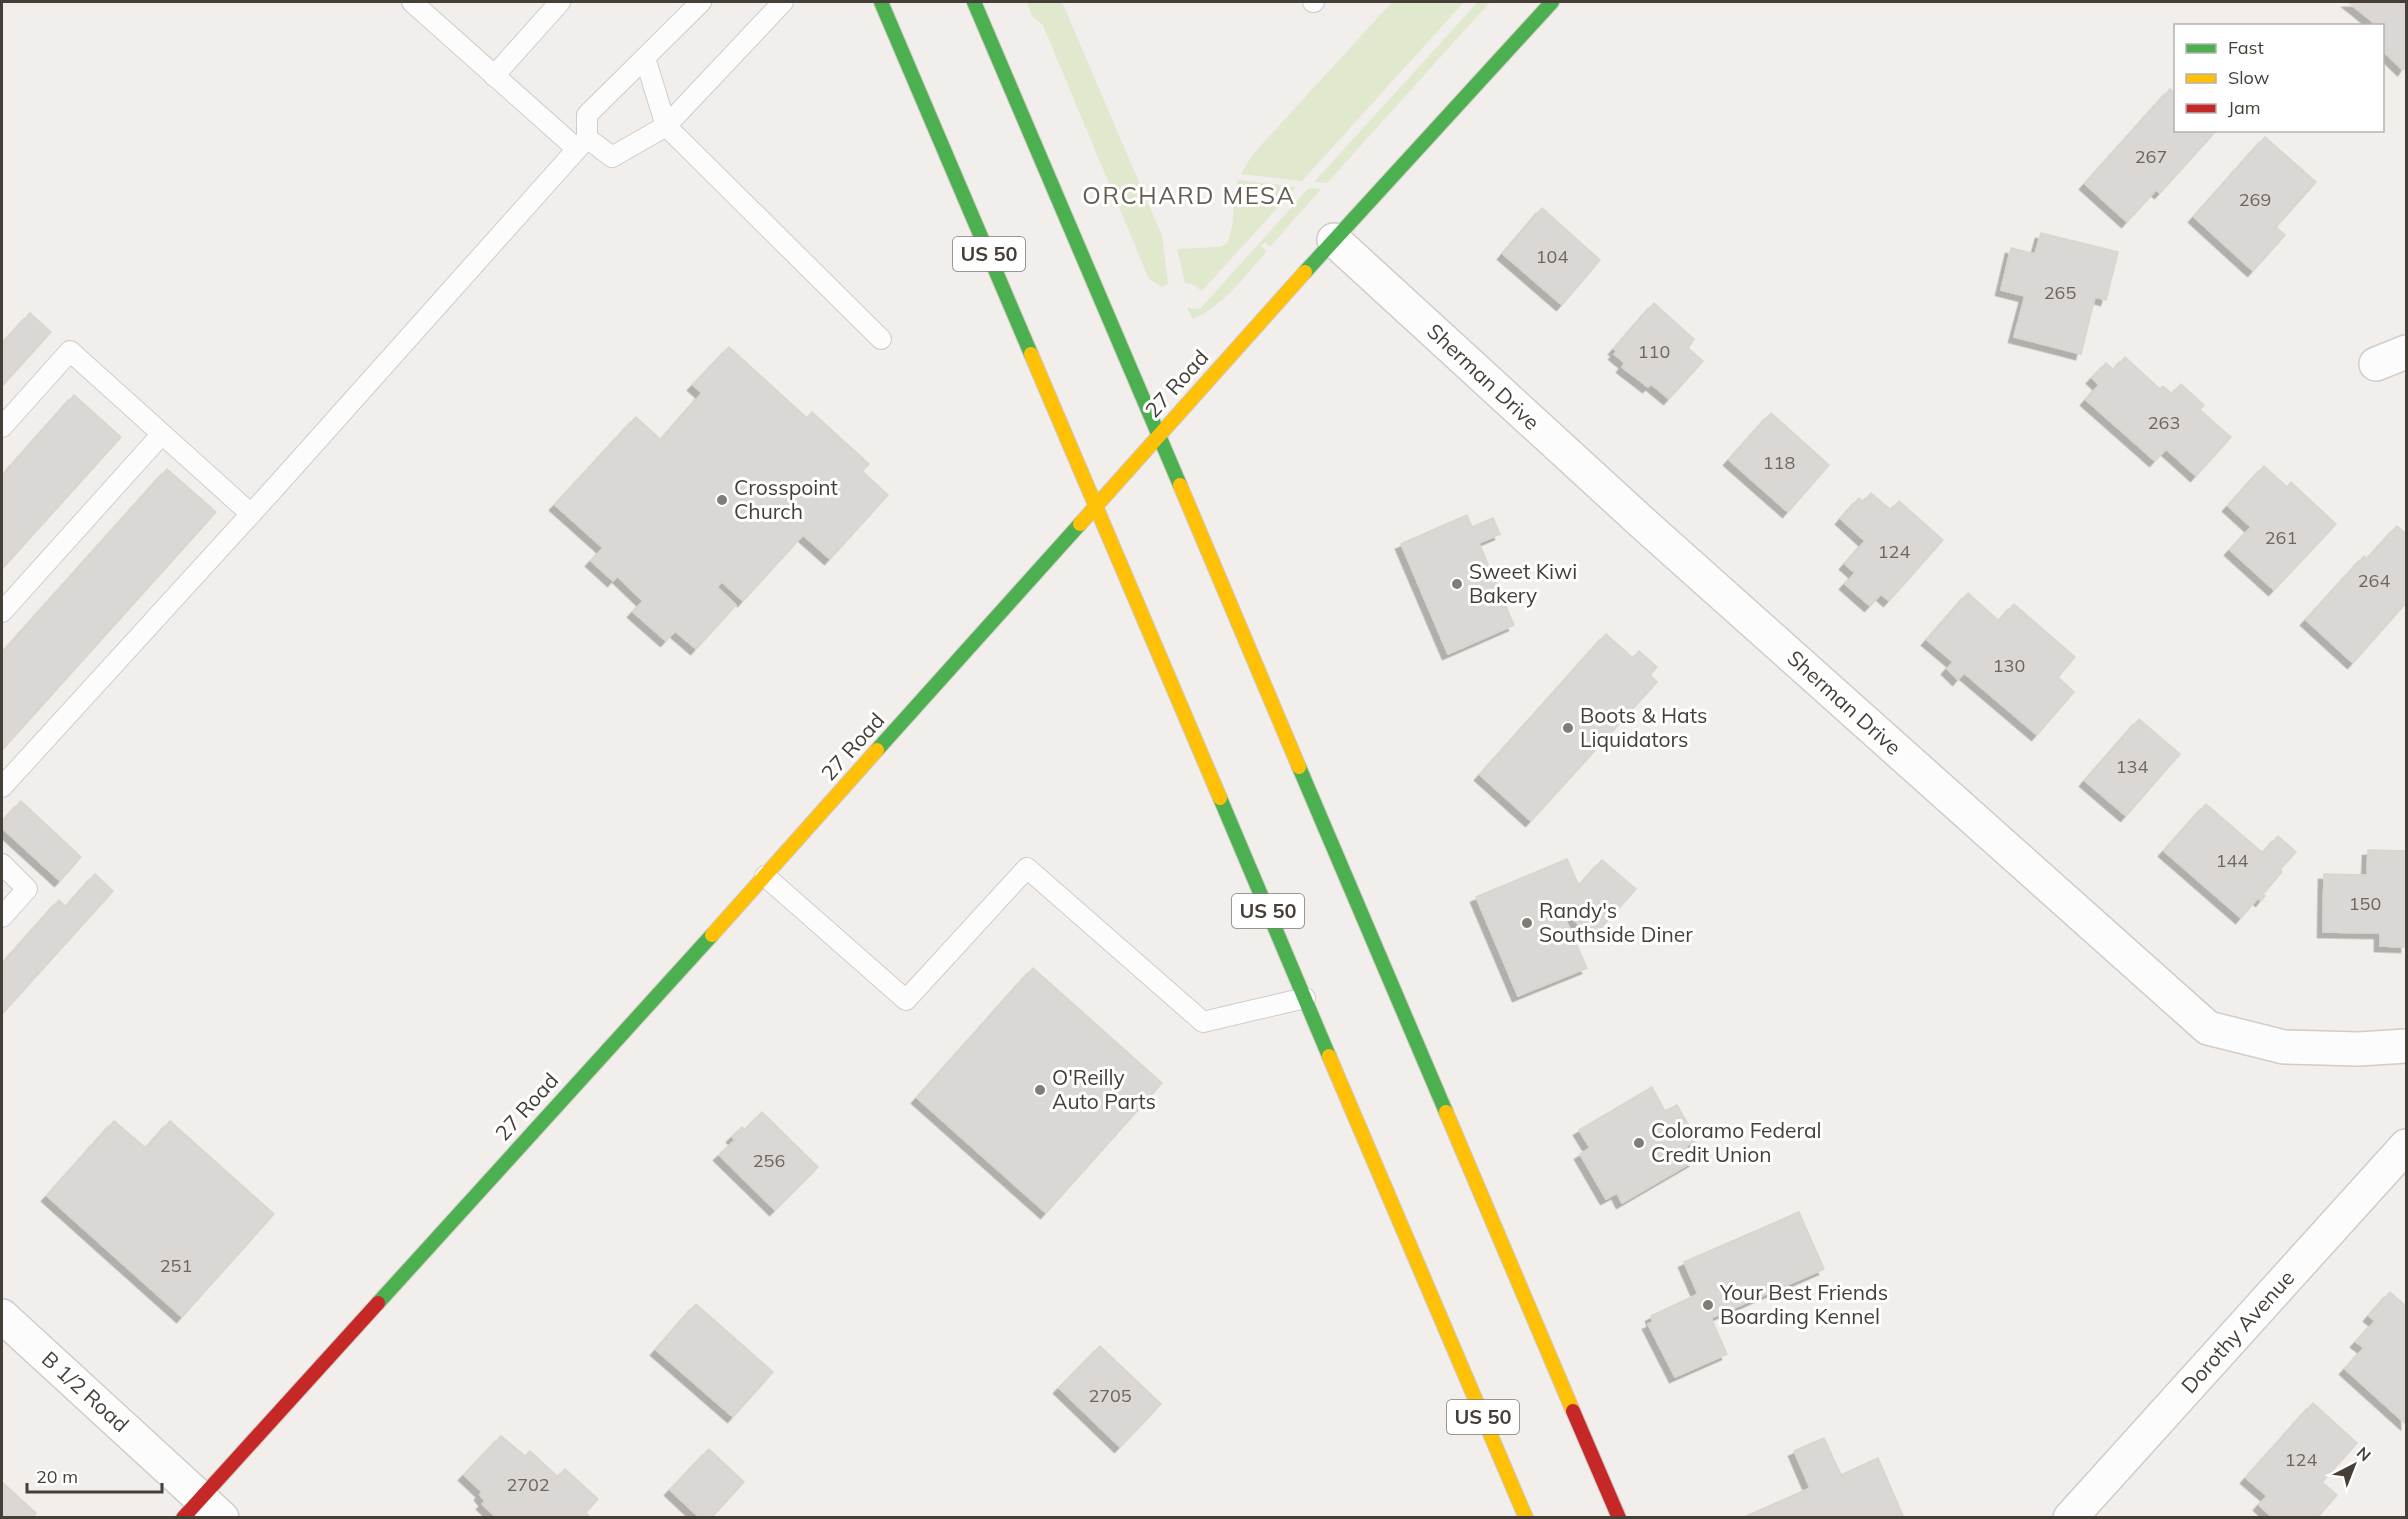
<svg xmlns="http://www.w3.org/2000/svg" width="2408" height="1519" viewBox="0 0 2408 1519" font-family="Mulish,sans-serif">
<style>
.green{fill:#e0e8ce}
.building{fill:#dad7d4;stroke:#d9d5d1;stroke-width:1.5;filter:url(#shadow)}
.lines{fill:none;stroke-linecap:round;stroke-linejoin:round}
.lane-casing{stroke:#cfccc9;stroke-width:22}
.street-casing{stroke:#cfccc9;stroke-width:36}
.fast-casing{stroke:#cecac3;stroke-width:16}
.slow-casing{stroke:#cecac3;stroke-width:16}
.jam-casing{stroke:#cecac3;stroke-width:16}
.lane{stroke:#fdfcfc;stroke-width:20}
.street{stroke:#fdfcfc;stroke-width:33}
.fast{stroke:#4caf50;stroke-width:14}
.slow{stroke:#ffc107;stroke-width:14}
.jam{stroke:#c62828;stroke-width:14}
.poi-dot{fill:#827c77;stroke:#fff;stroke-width:2}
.labels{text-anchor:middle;stroke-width:6;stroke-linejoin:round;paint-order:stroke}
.number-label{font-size:18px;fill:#6c6660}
.shield{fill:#fff;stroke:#7e7974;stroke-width:1.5}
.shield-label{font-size:20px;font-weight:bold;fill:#463f38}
.street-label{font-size:21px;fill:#463f38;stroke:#fff}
.poi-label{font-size:21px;fill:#463f38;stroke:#fff;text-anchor:start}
.quarter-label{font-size:24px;letter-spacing:1.5px;fill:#675c51;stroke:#fff}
</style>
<defs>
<filter id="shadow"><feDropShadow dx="-5.5" dy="5.5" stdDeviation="0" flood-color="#0004"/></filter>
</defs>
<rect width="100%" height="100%" fill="#f1eeeb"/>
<g class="green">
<path d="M1027,2H1062L1162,236L1168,284L1162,287L1149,279L1043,25L1032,16Z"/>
<path d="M1392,2H1464L1302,181L1241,174L1253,154Z"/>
<path d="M1478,2H1490L1327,183L1314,182Z"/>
<path d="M1238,180L1296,187L1202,291L1192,284L1185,283L1177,249L1220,247L1227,243C1237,223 1230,201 1238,180Z"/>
<path d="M1309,188L1321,189L1270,247L1265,242L1261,246L1267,251C1245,276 1224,305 1193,319L1187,308L1200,309Z"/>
</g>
<g class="building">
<path d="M2348,2H2406V66L2403,70L2382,50V26H2378Z"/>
<path d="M2170,89L2176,94V130L2216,131L2160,193L2156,190L2127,222L2085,184Z"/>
<path d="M2265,137L2316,182L2276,227L2285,235L2253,271L2194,217Z"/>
<path d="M1542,208L1600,260L1562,305L1503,254Z"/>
<path d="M2041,233L2118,252L2106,300L2095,297L2081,354L2014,337L2025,296L2001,290L2011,248L2035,254Z"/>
<path d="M1654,303L1694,339L1688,348L1703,361L1669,399L1651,384L1648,387L1622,367L1625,363L1614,354L1617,351L1614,349Z"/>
<path d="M30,313L51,332L2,386V344Z"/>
<path d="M729,347L807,418L812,412L869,464L862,471L888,495L830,559L803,535L743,601L722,582L717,587L736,605L696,649L675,631L666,641L633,612L643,601L617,576L613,581L591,561L603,548L555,505L636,417L661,440L702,393L693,385Z"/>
<path d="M2125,357L2160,389L2163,386L2172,394L2181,384L2204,405L2200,410L2231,437L2196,476L2166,449L2155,461L2086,400L2099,385L2092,378L2106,363L2114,370Z"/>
<path d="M74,395L121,437L2,569V476Z"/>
<path d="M1771,413L1829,465L1788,512L1729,460Z"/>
<path d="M2264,466L2287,487L2291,482L2336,524L2274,590L2230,550L2251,527L2228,506Z"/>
<path d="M167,469L216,512L2,750V653Z"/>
<path d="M1871,493L1891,510L1899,501L1943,540L1889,601L1881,594L1870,606L1845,584L1855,573L1845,564L1865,541L1841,519L1859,498L1863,502Z"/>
<path d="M1467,515L1472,527L1493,518L1500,534L1479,543L1514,625L1448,654L1401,544Z"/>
<path d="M2397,526L2406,534V603L2353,663L2306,620L2364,556L2367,559Z"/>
<path d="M1968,593L1999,621L2014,604L2075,657L2058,677L2074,692L2037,735L1964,673L1958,680L1947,669L1953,662L1927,640Z"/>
<path d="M1606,634L1633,658L1639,651L1657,667L1650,675L1657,682L1531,821L1480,775Z"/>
<path d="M2139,719L2180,754L2126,816L2085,781Z"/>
<path d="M21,801L81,857L60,881L2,828V822Z"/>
<path d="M2206,804L2263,853L2278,836L2296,852L2280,869L2282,872L2263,894L2265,896L2261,901L2258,898L2241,918L2164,851Z"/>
<path d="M2368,850L2406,851V947L2380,946V933L2323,932L2324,874L2367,875Z"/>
<path d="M1567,859L1579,886L1602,860L1636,889L1593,937L1561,909L1587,968L1518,996L1476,897Z"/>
<path d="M95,874L113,891L2,1014V964L59,900L66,907Z"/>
<path d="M1033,968L1162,1083L1046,1213L917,1098Z"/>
<path d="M1652,1087L1665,1111L1677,1105L1697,1140L1686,1146L1694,1161L1622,1203L1617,1193L1606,1199L1580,1154L1590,1148L1579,1130Z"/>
<path d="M762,1112L818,1167L775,1210L719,1155L735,1140L732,1137L742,1127L745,1130Z"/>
<path d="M114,1121L146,1148L170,1121L274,1214L182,1317L47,1196Z"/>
<path d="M1799,1212L1824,1269L1711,1318L1727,1354L1675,1377L1648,1324L1653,1322L1651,1316L1698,1294L1684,1262Z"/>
<path d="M2390,1292L2406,1306V1424L2345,1369L2364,1348L2356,1342L2375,1321L2369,1316Z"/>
<path d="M696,1304L773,1372L733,1417L656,1350Z"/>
<path d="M1100,1346L1161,1404L1120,1447L1059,1388Z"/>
<path d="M2313,1403L2357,1443L2322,1482L2337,1495L2317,1518H2273L2259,1505L2267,1496L2246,1478Z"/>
<path d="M501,1436L525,1456L530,1451L558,1477L565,1469L598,1499L586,1512L588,1515L586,1518H497L482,1504L485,1501L480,1495L482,1492L464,1475Z"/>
<path d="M1824,1438L1841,1475L1878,1458L1904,1518H1742L1810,1488L1794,1451Z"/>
<path d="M709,1449L744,1482L711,1518H700L670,1490Z"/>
<path d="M2,1482L36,1513L32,1518H2Z"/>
</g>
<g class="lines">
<g class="lane-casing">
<g id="lane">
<path d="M412,2L577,149"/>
<path d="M701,2L587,115V138L612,157L666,126L783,2"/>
<path d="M1313,2H1314"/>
<path d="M645,58L666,126L881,339"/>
<path d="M494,76L560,2"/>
<path d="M2,427L70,351L251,514"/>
<path d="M2,612L162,434"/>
<path d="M2,787L271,492L587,138"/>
<path d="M2,864L27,889L2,917"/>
<path d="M765,876L906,1000L1027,868L1203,1022L1305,998"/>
</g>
</g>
<g class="street-casing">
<g id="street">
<path d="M1334,240L1646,526L2208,1028L2284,1047L2359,1049L2406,1046"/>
<path d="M2376,364L2406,352"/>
<path d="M2,1316L222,1518"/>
<path d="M2070,1518L2406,1146"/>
</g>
</g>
<g class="fast-casing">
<g id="fast">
<path d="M881,2L1031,354"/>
<path d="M974,2L1180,485"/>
<path d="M1305,272L1552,2"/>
<path d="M877,750L1080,524"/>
<path d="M1299,767L1446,1112"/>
<path d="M1220,798L1329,1056"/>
<path d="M378,1303L712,935"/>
</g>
</g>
<g class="slow-casing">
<g id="slow">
<path d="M1031,354L1220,798"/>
<path d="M1180,485L1299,767"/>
<path d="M1080,524L1305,272"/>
<path d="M712,935L877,750"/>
<path d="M1329,1056L1526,1518"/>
<path d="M1446,1112L1573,1411"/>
</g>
</g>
<g class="jam-casing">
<g id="jam">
<path d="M1573,1411L1619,1518"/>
<path d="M183,1518L378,1303"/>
</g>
</g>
<use href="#lane" class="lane"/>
<use href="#street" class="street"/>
<use href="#fast" class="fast"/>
<use href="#slow" class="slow"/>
<use href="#jam" class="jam"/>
</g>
<g class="poi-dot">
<circle cx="722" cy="500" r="6"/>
<circle cx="1457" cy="584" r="6"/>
<circle cx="1568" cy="728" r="6"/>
<circle cx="1527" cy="923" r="6"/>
<circle cx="1040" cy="1090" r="6"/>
<circle cx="1639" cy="1143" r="6"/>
<circle cx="1708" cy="1305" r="6"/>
</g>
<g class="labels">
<g class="number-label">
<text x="2151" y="163">267</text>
<text x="2255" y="206">269</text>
<text x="1552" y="263">104</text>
<text x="2060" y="299">265</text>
<text x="1654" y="358">110</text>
<text x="2164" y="429">263</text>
<text x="1779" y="469">118</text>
<text x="2281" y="544">261</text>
<text x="1894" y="558">124</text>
<text x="2374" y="587">264</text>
<text x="2009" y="672">130</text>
<text x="2132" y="773">134</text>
<text x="2232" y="867">144</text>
<text x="2365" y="910">150</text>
<text x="769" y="1167">256</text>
<text x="176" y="1272">251</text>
<text x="1110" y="1402">2705</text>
<text x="2301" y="1466">124</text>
<text x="528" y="1491">2702</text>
</g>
<g class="shield">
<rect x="953" y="237" width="72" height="34" rx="4.5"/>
<rect x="1232" y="894" width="72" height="34" rx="4.5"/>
<rect x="1447" y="1400" width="72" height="34" rx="4.5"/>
</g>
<g class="shield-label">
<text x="989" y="261">US 50</text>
<text x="1268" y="918">US 50</text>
<text x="1483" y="1424">US 50</text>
</g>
<g class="street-label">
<text transform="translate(1483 377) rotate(43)" y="7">Sherman Drive</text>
<text transform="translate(1177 384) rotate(-48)" y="7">27 Road</text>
<text transform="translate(1844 703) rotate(42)" y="7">Sherman Drive</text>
<text transform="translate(853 747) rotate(-48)" y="7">27 Road</text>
<text transform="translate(527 1107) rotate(-48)" y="7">27 Road</text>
<text transform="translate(2238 1332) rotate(-48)" y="7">Dorothy Avenue</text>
<text transform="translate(85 1392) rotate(42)" y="7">B 1/2 Road</text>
</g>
<g class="poi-label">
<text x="734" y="495">Crosspoint<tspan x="734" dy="24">Church</tspan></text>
<text x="1469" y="579">Sweet Kiwi<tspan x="1469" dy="24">Bakery</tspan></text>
<text x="1580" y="723">Boots &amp; Hats<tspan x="1580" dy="24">Liquidators</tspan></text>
<text x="1539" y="918">Randy's<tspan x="1539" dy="24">Southside Diner</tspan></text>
<text x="1052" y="1085">O'Reilly<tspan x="1052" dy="24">Auto Parts</tspan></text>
<text x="1651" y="1138">Coloramo Federal<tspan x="1651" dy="24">Credit Union</tspan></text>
<text x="1720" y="1300">Your Best Friends<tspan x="1720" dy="24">Boarding Kennel</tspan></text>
</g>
<g class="quarter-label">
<text x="1189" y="204">ORCHARD MESA</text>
</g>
</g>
<rect width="2408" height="1519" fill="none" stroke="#463f38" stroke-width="6"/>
<rect x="2174" y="24" width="210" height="108" fill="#ffffff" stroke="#b5b2af" stroke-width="1.5"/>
<rect x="2186" y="44" width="30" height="9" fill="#4caf50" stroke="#b5b2af" stroke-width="1.5"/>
<text x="2228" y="54" font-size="18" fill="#463f38">Fast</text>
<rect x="2186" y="74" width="30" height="9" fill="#ffc107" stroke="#b5b2af" stroke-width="1.5"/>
<text x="2228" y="84" font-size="18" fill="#463f38">Slow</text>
<rect x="2186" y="104" width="30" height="9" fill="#c62828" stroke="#b5b2af" stroke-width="1.5"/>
<text x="2228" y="114" font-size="18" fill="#463f38">Jam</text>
<g transform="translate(2354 1465) rotate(42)" stroke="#ffffff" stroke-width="4.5" paint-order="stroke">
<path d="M0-4.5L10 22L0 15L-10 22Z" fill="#463f38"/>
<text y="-9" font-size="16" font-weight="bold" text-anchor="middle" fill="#463f38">N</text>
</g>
<path d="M27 1483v9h135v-9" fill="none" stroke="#463f38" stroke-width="3"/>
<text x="36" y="1483" font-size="18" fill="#463f38" stroke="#ffffff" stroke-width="4.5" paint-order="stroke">20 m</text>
</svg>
